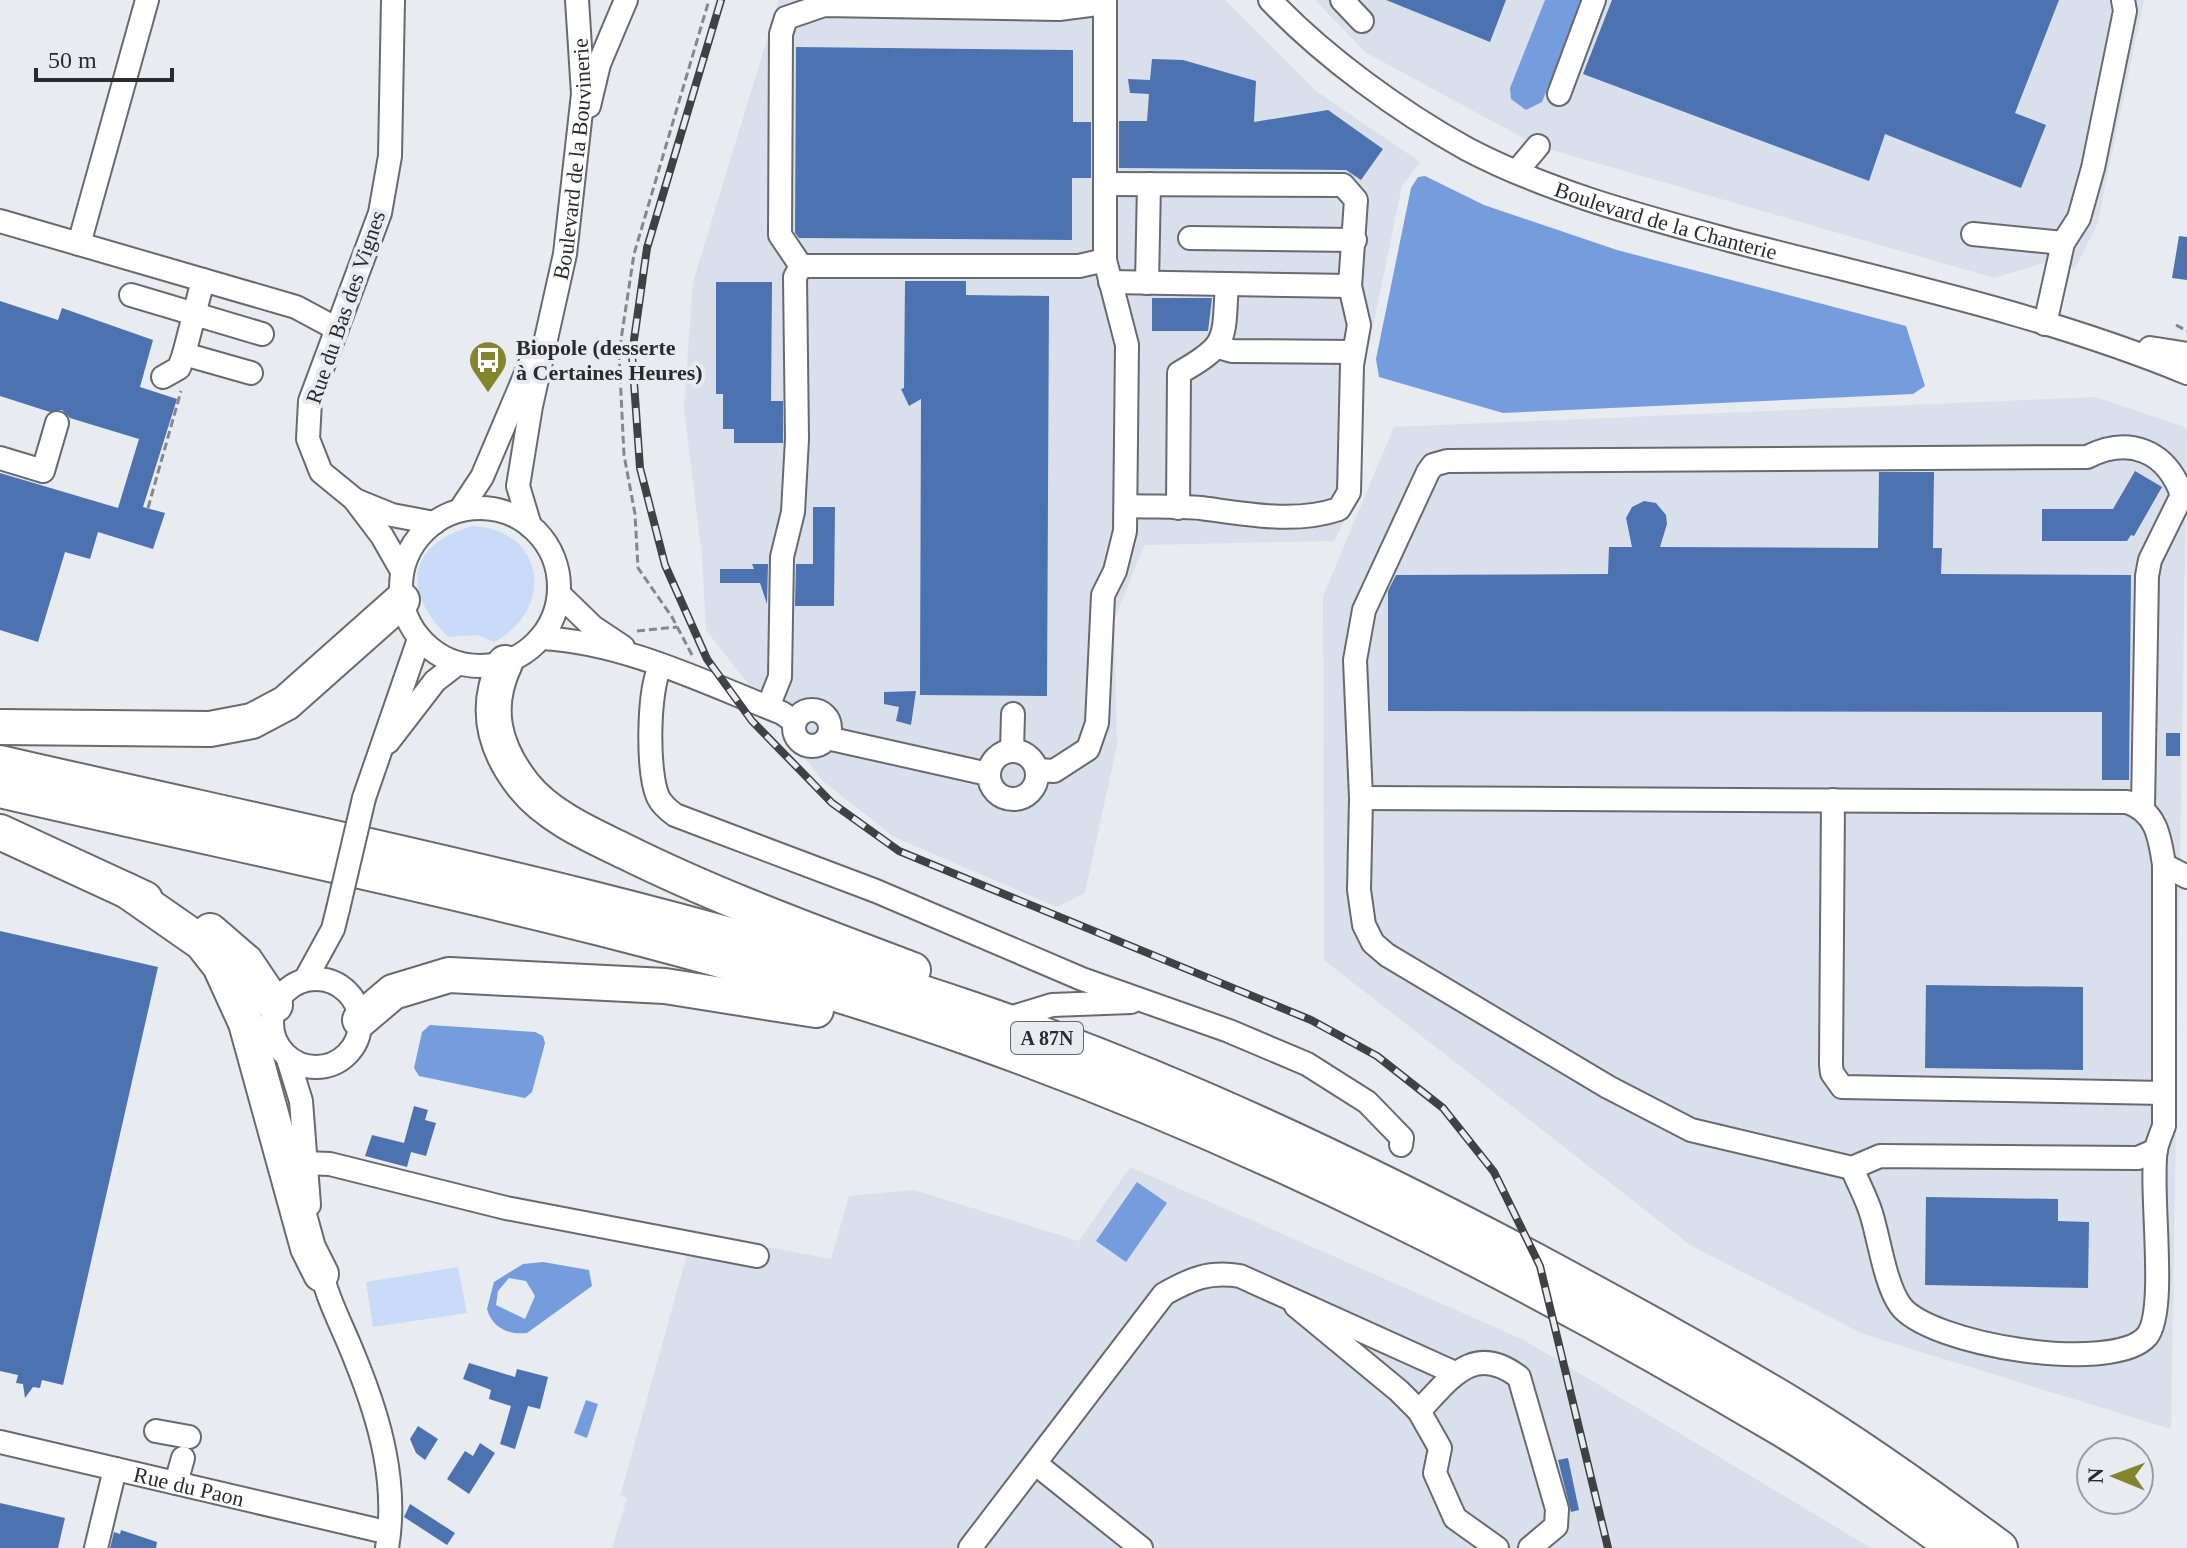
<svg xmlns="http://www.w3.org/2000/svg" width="2187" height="1548" viewBox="0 0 2187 1548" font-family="'Times New Roman',serif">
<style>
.built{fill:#d9e0eb}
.green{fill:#c9dbf9}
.water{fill:#759dde;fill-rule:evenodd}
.building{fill:#4c72af}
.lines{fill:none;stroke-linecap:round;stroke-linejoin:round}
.minor-casing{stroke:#676a6e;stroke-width:26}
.highway-casing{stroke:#676a6e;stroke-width:38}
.path{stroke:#85878a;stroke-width:3;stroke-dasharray:8 4;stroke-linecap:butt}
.minor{stroke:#fff;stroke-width:22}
.highway{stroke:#fff;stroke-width:34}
.rail-casing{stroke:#404143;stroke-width:8}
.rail{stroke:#e8ebef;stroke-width:5;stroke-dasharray:15;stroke-linecap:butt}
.minor-bridge-casing{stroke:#676a6e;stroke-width:26;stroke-linecap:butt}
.minor-bridge{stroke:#fff;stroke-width:22}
.labels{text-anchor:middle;stroke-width:8;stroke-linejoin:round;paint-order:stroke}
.shield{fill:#e8ebef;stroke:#636567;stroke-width:2}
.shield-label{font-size:20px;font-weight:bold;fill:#2a2b2d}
.street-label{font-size:22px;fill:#2a2b2d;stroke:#e8ebef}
.poi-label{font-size:22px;font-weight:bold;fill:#2a2b2d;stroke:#e8ebef;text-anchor:start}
</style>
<rect width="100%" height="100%" fill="#e8ebef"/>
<g class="built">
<path d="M779,0H1225L1316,91L1420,162L1402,186L1363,374L1360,490L1334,541L1144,545L1114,621L1117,745L1085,893L1057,907L894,837L823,781L706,630L702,556L684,408L693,282Z"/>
<path d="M1315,0H2144L2097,225L2075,269L2046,262L1994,278L1538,146L1365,52Z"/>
<path d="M2096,397L2187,428L2171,1429L1863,1334L1690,1245L1324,960L1323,596L1394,427Z"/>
<path d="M1130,1167L1524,1340L1871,1548H612L627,1498L620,1496L693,1233L831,1259L849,1196L914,1190L1079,1241Z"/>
</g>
<g class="green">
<path d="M473,526C545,530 556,609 494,642L478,635L448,637C401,591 407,544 473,526Z"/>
<path d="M458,1267L467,1313L373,1327L366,1282Z"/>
</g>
<g class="water">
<path d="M1545,0H1583L1542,102L1526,110L1511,99L1510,88Z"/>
<path d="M1425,176L1484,205L1617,250L1906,326L1925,386L1913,394L1503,413L1379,377L1376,359L1411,188L1418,177Z"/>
<path d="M430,1025L535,1032L543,1036L545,1043L532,1092L525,1098L419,1076L414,1068L422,1032Z"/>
<path d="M1137,1182L1167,1203L1126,1262L1096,1241Z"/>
<path d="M543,1262L589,1270L592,1286L527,1333C509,1335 492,1328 487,1309L494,1282L523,1264ZM509,1278L526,1281L535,1296L525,1319L496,1305L498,1291Z"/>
<path d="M586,1400L598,1404L587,1438L574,1433Z"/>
</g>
<g class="building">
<path d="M1386,0H1506L1490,42Z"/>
<path d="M1612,0H2059L2015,113L2046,125L2021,188L1885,134L1869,181L1583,74Z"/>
<path d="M796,47L1073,50V122H1091V178H1072V240L799,238L795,233Z"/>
<path d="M1152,59L1183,60L1256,81L1254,122L1328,110L1383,149L1361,180L1346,170L1119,168V121H1147L1149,94L1130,93L1128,79L1150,80Z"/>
<path d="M2179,236L2187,237V280L2172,278Z"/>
<path d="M905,281H966V295L1049,296L1047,696L920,695L921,399L909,406L901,389L904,388Z"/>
<path d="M716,282H772L771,401H783V443H734V429H723V394H716Z"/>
<path d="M1152,298H1212L1208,331H1152Z"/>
<path d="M0,301L58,320L62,308L153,340L140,387L177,399L143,507L165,513L153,549L98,532L90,559L65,552L38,642L0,630V473L118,508L139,439L70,418L62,410L50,412L0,396Z"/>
<path d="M2135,471L2162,487L2134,536L2131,535L2127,541H2042V509H2113Z"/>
<path d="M1879,472H1934L1933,548H1942L1941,574L2131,575L2129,780H2102V712L1388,711V591L1396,575L1608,574L1609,547H1632L1626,518L1632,507L1644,501L1656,503L1666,515L1667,524L1660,547L1878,548Z"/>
<path d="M813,507H835L834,606H795L796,564H813Z"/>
<path d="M752,564H768L767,604L760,583H720V569H754Z"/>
<path d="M916,691L911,725L896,721L899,707L884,704V692Z"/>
<rect x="2166" y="733" width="14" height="23"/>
<path d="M0,931L158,967L63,1385L42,1380L40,1388L33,1387L25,1398L23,1384L16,1383L18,1375L0,1371Z"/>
<path d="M1926,985L2083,987V1070L1925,1068Z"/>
<path d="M414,1106L428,1110L425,1120L436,1123L426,1156L411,1152L407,1167L365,1156L372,1135L404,1143Z"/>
<path d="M1926,1197L2058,1199V1221L2089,1222L2088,1288L1925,1285Z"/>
<path d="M469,1363L515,1377L517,1369L548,1377L540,1409L528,1406L515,1449L500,1444L511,1406L489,1399L491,1390L463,1379Z"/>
<path d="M418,1426L438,1439L425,1460L416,1453L410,1439Z"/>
<path d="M480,1443L495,1453L469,1494L447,1479L465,1451L473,1456Z"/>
<path d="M1568,1458L1579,1510L1571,1512L1558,1460Z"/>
<path d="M0,1503L65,1518L58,1548H0Z"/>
<path d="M410,1504L455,1533L447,1545L404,1517Z"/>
<path d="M121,1530L157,1542L156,1548H110L114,1532L120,1534Z"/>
</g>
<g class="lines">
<g class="minor-casing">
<g id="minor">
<path d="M393,0L390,156L380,213L310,401L308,439L321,472L354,499L382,536L402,571"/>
<path id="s1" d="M1270,0C1323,56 1400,112 1467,149C1549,192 1641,216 1729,240C1882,280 2041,313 2187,373"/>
<path d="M1342,0L1362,21"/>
<path d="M1559,94L1594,0"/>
<path d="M589,106L599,64L626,0"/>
<path d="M1517,171L1538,146"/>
<path d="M1105,184L1343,185L1356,200L1350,286L1110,282"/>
<path d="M0,221L296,307L337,329"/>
<path d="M1973,234L2063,243"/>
<path d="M1190,238L1355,240"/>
<path d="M79,244L147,0"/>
<path d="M801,266L780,235L781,34L786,18L824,5L1059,9L1105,3"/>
<path d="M203,280L184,354L251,373"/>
<path d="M1147,283L1149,184"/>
<path d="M131,295L262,334"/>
<path d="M2045,324L2063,243L2079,218L2093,168L2125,11L2123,0"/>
<path d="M1218,347L1232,351L1354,352"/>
<path d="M2150,348L2187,354"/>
<path d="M163,377L179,368L184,354"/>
<path d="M0,458L43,471L57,423"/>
<path d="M355,500L392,515L434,523"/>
<path d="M1126,506C1151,507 1177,506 1201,508C1246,514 1295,524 1339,509L1349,492L1352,365L1359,325L1350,286"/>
<path d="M1178,508L1179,373C1230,344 1223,340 1227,284"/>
<circle cx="480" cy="587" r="79"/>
<path d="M460,510L482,477L533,357"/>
<path id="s2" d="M530,526L518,486L531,406L565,254L583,94L577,0"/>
<path d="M559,594L593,627L623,647"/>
<path d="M541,638C624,642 706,683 782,713L795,722"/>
<path d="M660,667C648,691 647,772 658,797C662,805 668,810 675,815L876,891L1082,979L1229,1031L1307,1064L1367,1102L1402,1138L1401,1145"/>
<path d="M768,707L780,677L782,557L793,512L797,439L795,277L801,266H1079L1105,260"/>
<circle cx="812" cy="728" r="18"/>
<path d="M827,738L988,774"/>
<path d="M388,742L435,681L457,664"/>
<path d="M1012,750L1013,714"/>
<circle cx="1013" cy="775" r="24"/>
<path d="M1037,770L1054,771L1088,749L1097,723L1103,595L1115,571L1125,531L1127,345L1105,260V0"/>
<path d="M364,798L419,639"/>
<path d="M1361,798L2127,802C2156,811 2160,837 2164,865V1126C2161,1134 2158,1141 2156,1149C2149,1189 2168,1310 2147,1336C2114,1375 1928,1345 1900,1305C1885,1284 1879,1238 1871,1213C1866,1197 1858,1183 1852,1168"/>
<path d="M1833,800L1831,1065L1832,1073L1842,1087L2164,1093"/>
<path d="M2143,807L2147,576L2150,560L2182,495C2166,450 2129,436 2087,457L1447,461L1433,465L1428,472L1364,610L1355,660L1361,798L1359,890L1364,925L1373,943L1387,955L1608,1087L1691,1130L1852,1168L1880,1156L2138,1158L2156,1150"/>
<path d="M2164,865L2187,877"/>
<circle cx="316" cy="1023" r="44"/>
<path d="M305,980L333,929L338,909"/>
<path d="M1003,1020L1052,1005L1131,1002"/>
<path d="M288,1059L301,1101L309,1205"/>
<path d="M304,1163L330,1164L506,1208L757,1256"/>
<path d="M319,1262C326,1298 343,1327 356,1361C380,1420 398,1484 387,1548"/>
<path d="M1296,1306L1399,1391L1419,1411L1440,1448L1435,1473L1455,1518L1497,1548"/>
<path d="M1419,1411C1450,1379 1473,1342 1519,1377L1557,1509L1556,1526L1530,1548"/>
<path d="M156,1431L189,1437"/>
<path id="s3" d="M0,1442L377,1530"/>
<path d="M1036,1464L1141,1548"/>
<path d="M176,1483L183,1458"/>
<path d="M96,1548L115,1469"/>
<path d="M970,1548L1164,1294C1191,1279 1208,1271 1240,1276L1455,1373"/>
</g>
</g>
<g class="highway-casing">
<g id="highway">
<path d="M505,663C484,707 493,747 524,786C549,817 591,835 626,852C719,898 816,933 913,970"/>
<path d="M0,727L210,729L252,721L286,703L402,600"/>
<path d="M0,763C322,837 658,902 971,1009C1171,1077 1362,1168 1547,1267C1630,1312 1713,1357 1794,1406C1865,1449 1934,1499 2000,1548"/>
<path d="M0,790C327,866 661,928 978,1041C1258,1141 1524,1276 1780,1428C1841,1464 1898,1508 1956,1548"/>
<path d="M0,832L145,899"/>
<path d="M126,890L202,943L220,966L246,1023L308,1248L321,1274"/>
<path d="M210,931L246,962L275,1005"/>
<path d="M360,1020L393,992L449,975L665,986L816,1010"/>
</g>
</g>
<g class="path">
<path d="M2176,325L2187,331"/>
<path d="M148,508L181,391"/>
<path d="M637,631L677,627"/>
<path d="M692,655L672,617L638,568L635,514L624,455L619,353L634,254L709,0"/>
</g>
<use href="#minor" class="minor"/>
<use href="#highway" class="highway"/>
<g class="rail-casing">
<path id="rail" d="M721,0L647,248L632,354L640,468L665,565L707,659L752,721L832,803L899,851L1311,1020L1377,1056L1443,1108L1494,1172L1540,1266L1608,1548"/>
</g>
<use href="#rail" class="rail"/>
<g class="minor-bridge-casing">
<path id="minor-bridge" d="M338,909L364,798"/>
</g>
<use href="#minor-bridge" class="minor-bridge"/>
</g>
<defs>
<g id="bus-pin" transform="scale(2)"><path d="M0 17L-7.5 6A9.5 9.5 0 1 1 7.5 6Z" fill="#84842e" stroke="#e8ebef"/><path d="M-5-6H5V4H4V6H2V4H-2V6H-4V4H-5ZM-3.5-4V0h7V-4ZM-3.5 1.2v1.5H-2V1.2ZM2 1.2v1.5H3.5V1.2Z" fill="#fff"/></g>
</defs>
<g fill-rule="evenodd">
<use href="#bus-pin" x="488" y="360"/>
</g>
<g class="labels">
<rect class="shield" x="1011" y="1022" width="72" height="32" rx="6"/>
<g class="shield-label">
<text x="1047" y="1045">A 87N</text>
</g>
<g class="street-label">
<text dy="8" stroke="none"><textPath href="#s2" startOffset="374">Boulevard de la Bouvinerie</textPath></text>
<text dy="8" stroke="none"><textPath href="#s1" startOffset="460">Boulevard de la Chanterie</textPath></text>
<text transform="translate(345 307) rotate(-71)" y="8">Rue du Bas des Vignes</text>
<text dy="8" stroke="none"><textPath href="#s3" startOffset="194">Rue du Paon</textPath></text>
</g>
<g class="poi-label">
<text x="516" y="355">Biopole (desserte<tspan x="516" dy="25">à Certaines Heures)</tspan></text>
</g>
</g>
<g transform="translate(2115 1476) rotate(271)"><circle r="38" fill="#e8ebef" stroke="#9c9ea1" stroke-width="2"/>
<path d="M0-6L14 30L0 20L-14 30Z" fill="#84842e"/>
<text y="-12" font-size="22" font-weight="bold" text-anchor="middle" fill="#2a2b2d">N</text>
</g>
<path d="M36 68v12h136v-12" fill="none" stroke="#2a2b2d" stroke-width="4"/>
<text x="48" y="68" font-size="24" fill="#2a2b2d" stroke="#e8ebef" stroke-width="6" paint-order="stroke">50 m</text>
</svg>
